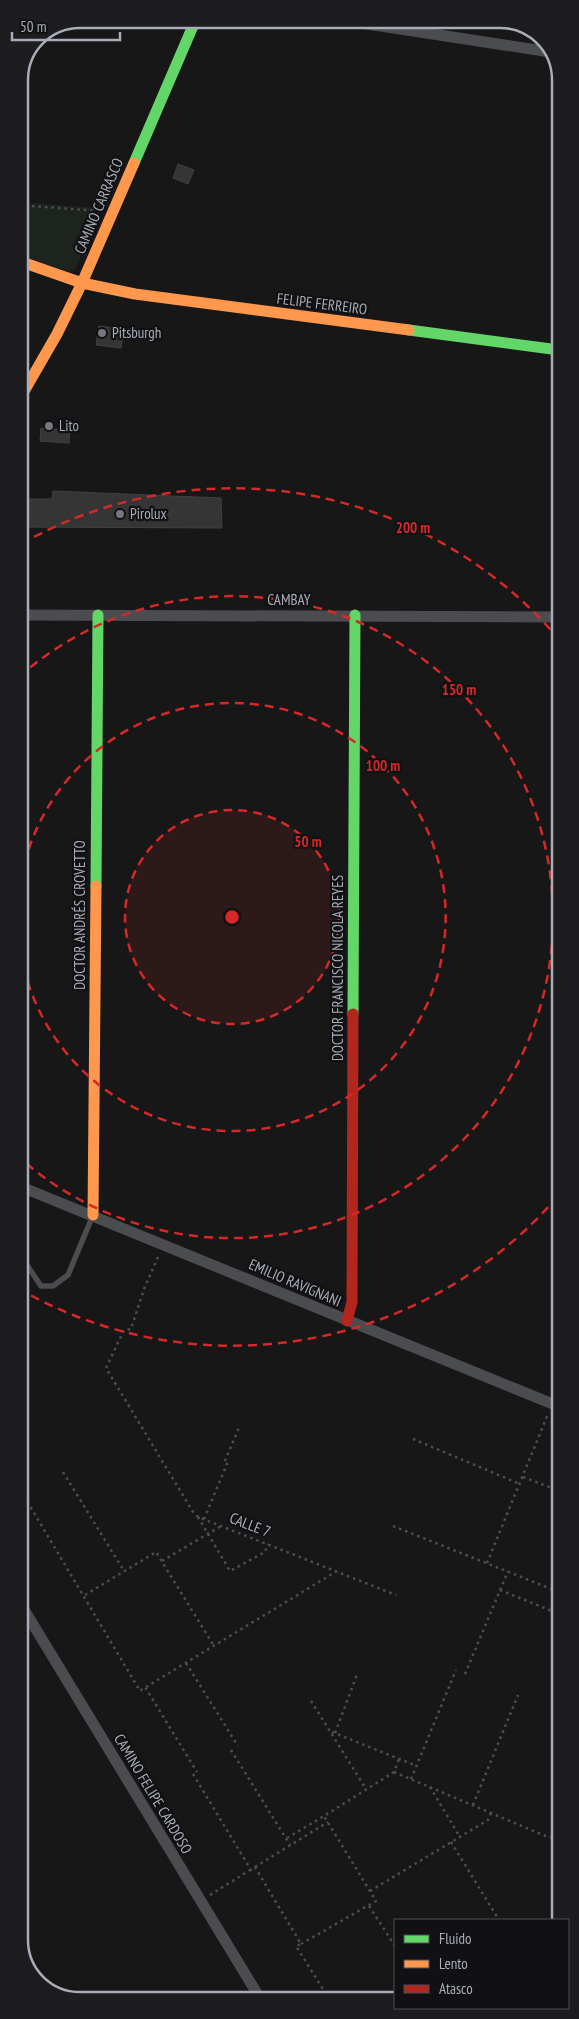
<svg xmlns="http://www.w3.org/2000/svg" width="579" height="2019" viewBox="0 0 579 2019" font-family="'PT Sans Narrow',sans-serif">
<style>
.green{fill:#1d241e}
.building{fill:#353536;stroke:#3f4043}
.lines{fill:none;stroke-linecap:round;stroke-linejoin:round}
.path{stroke:#4d4e52;stroke-width:2.5;stroke-dasharray:2.5 4;stroke-linecap:butt}
.lane{stroke:#4b4c50;stroke-width:5.5}
.street{stroke:#4b4c50;stroke-width:11}
.fast{stroke:#63d668;stroke-width:11}
.slow{stroke:#ff974d;stroke-width:11}
.jam{stroke:#b3261e;stroke-width:11}
.ring{fill:none;stroke:#d62828;stroke-width:2.5;stroke-dasharray:9 6}
.poi-dot{fill:#757880;stroke:#111113;stroke-width:2}
.labels{text-anchor:middle;stroke-width:4.5;stroke-linejoin:round;paint-order:stroke}
.street-label{font-size:15px;fill:#a8adb8;stroke:#111113}
.poi-label{font-size:15px;fill:#a8adb8;stroke:#111113;text-anchor:start}
.rim{fill:none;stroke:#a8adb8;stroke-width:2.5}
.centre{fill:#d62828;stroke:#111113;stroke-width:2.5}
.ring-label{font-size:15px;text-anchor:middle;font-weight:bold;fill:#d62828;stroke:#111113;stroke-width:4.5;stroke-linejoin:round;paint-order:stroke}
</style>
<rect width="100%" height="100%" fill="#171717"/>
<path class="green" d="M19,202L100,208L76,268L72,272L19,255Z"/>
<g class="building">
<path d="M178,164L194,170L188,184L173,178Z"/>
<path d="M99,326L124,329L121,348L96,345Z"/>
<path d="M41,428L70,430L69,443L40,441Z"/>
<path d="M53,491L221,498L222,528L19,527V499H52Z"/>
</g>
<g class="lines">
<g class="path">
<path d="M19,205L99,211"/>
<path d="M158,1257L144,1289L131,1329L124,1330L106,1368L193,1512L198,1517L396,1595"/>
<path d="M413,1439L520,1484"/>
<path d="M63,1472L124,1571"/>
<path d="M523,1477L560,1491"/>
<path d="M24,1496L140,1691L145,1687L197,1772"/>
<path d="M198,1517L230,1571L265,1552L268,1544"/>
<path d="M204,1519L227,1464L224,1463L240,1425"/>
<path d="M393,1526L559,1592"/>
<path d="M162,1561L221,1526"/>
<path d="M487,1563L548,1414"/>
<path d="M500,1590L552,1611L559,1592"/>
<path d="M85,1595L156,1552L214,1646"/>
<path d="M554,1605L560,1608"/>
<path d="M186,1663L238,1746"/>
<path d="M465,1674L508,1571"/>
<path d="M146,1687L337,1571"/>
<path d="M311,1701L366,1789"/>
<path d="M332,1732L417,1766"/>
<path d="M335,1733L358,1672"/>
<path d="M231,1750L290,1845"/>
<path d="M394,1772L543,1835L560,1840"/>
<path d="M193,1774L251,1870L255,1867L301,1944L296,1946L329,1999"/>
<path d="M411,1779L456,1670"/>
<path d="M430,1787L460,1837"/>
<path d="M473,1805L518,1695"/>
<path d="M287,1838L324,1816"/>
<path d="M451,1842L499,1920"/>
<path d="M255,1867L328,1822"/>
<path d="M370,1891L488,1820L491,1813"/>
<path d="M210,1895L250,1870"/>
<path d="M369,1906L395,1946"/>
<path d="M301,1944L376,1901L324,1816L394,1772L399,1759"/>
</g>
<path class="lane" d="M20,1262L27,1265L41,1286H53L68,1275L93,1215"/>
<g class="street">
<path d="M335,19L550,52"/>
<path d="M19,615L559,617"/>
<path d="M19,1186L560,1407"/>
<path d="M20,1603L261,2000"/>
</g>
<g class="fast">
<path d="M134,163L196,19"/>
<path d="M409,330L559,350"/>
<path d="M96,886L98,615"/>
<path d="M353,1014L355,615"/>
</g>
<g class="slow">
<path d="M19,261L82,283L135,294L409,330"/>
<path d="M19,400L57,334L82,283L134,163"/>
<path d="M93,1215L96,886"/>
</g>
<path class="jam" d="M347,1321L352,1302L353,1014"/>
</g>
<circle cx="232" cy="917" r="107" fill="#d62828" fill-opacity=".12"/>
<g class="ring">
<circle cx="232" cy="917" r="107"/>
<path d="M19 893A214 214 0 1 1 19 941"/>
<path d="M19 677A321 321 0 1 1 21 1159"/>
<path d="M558 1196A429 429 0 0 1 21 1290M21 544A429 429 0 0 1 558 638"/>
</g>
<g class="poi-dot">
<circle cx="102" cy="333" r="5"/>
<circle cx="49" cy="426" r="5"/>
<circle cx="120" cy="514" r="5"/>
</g>
<g class="labels">
<g class="street-label">
<text transform="translate(99 206) rotate(-67)" y="5">CAMINO CARRASCO</text>
<text transform="translate(322 304) rotate(7)" y="5">FELIPE FERREIRO</text>
<text x="289" y="605">CAMBAY</text>
<text transform="translate(80 915) rotate(-90)" y="5">DOCTOR ANDRÉS CROVETTO</text>
<text transform="translate(338 968) rotate(-90)" y="5">DOCTOR FRANCISCO NICOLA REYES</text>
<text transform="translate(295 1283) rotate(23)" y="5">EMILIO RAVIGNANI</text>
<text transform="translate(250 1525) rotate(21)" y="5">CALLE 7</text>
<text transform="translate(153 1794) rotate(59)" y="5">CAMINO FELIPE CARDOSO</text>
</g>
<g class="poi-label">
<text x="112" y="338">Pitsburgh</text>
<text x="59" y="431">Lito</text>
<text x="130" y="519">Pirolux</text>
</g>
</g>
<path d="M0 0H579V2019H0ZM80 28H500A52 52 0 0 1 552 80V1940A52 52 0 0 1 500 1992H80A52 52 0 0 1 28 1940V80A52 52 0 0 1 80 28Z" fill="#1d1d20" fill-rule="evenodd"/>
<path class="rim" d="M80 28H500A52 52 0 0 1 552 80V1940A52 52 0 0 1 500 1992H80A52 52 0 0 1 28 1940V80A52 52 0 0 1 80 28Z"/>
<circle cx="232" cy="917" r="8" class="centre"/>
<g class="ring-label">
<text x="413" y="533">200 m</text>
<text x="459" y="695">150 m</text>
<text x="383" y="771">100 m</text>
<text x="308" y="847">50 m</text>
</g>
<rect x="394" y="1919" width="175" height="90" fill="#111113" stroke="#4d4f55"/>
<rect x="404" y="1935" width="25" height="8" fill="#63d668" stroke="#4d4f55"/>
<text x="439" y="1944" font-size="15" fill="#a8adb8">Fluido</text>
<rect x="404" y="1960" width="25" height="8" fill="#ff974d" stroke="#4d4f55"/>
<text x="439" y="1969" font-size="15" fill="#a8adb8">Lento</text>
<rect x="404" y="1985" width="25" height="8" fill="#b3261e" stroke="#4d4f55"/>
<text x="439" y="1994" font-size="15" fill="#a8adb8">Atasco</text>
<path d="M12 32v8h108v-8" fill="none" stroke="#a8adb8" stroke-width="2.5"/>
<text x="20" y="32" font-size="15" fill="#a8adb8" stroke="#111113" stroke-width="4" paint-order="stroke">50 m</text>
</svg>
